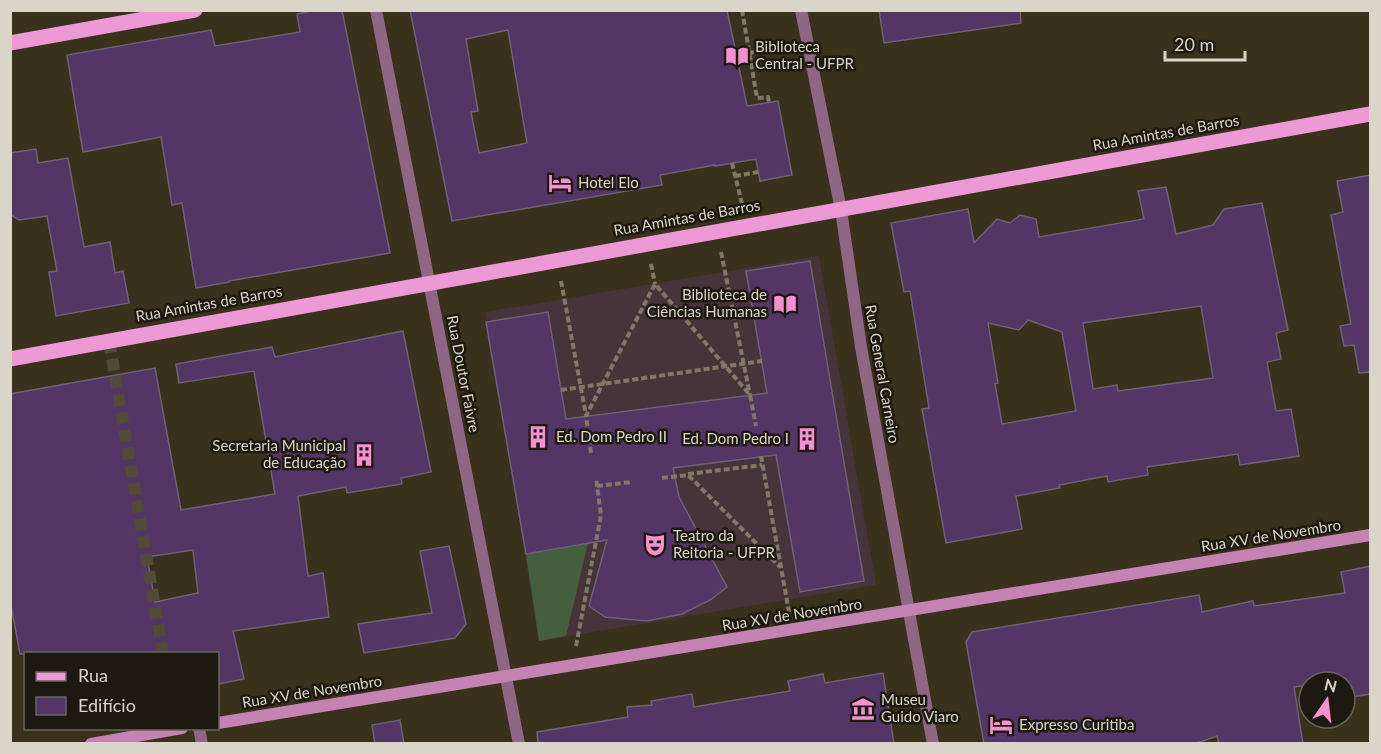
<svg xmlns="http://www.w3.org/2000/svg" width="1381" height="754" viewBox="0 0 1381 754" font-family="Lato,sans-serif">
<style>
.education{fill:#47333a}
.green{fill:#445f3b}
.building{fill:#533566;stroke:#6d6175;stroke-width:1.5;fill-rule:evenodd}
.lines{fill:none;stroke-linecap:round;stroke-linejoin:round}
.pedestrian-tunnel{stroke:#524a37;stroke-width:12;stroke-dasharray:12 6;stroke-linecap:butt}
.path{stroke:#807968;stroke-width:4;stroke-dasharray:6 3;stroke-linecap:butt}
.minor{stroke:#8f6784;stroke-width:12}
.tertiary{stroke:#8f6784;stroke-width:12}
.secondary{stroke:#c483b2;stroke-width:12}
.primary{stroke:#ec99d6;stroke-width:15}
.labels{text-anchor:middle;stroke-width:5;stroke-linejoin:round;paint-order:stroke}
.poi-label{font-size:15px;fill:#dbd5c9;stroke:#1d1911;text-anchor:start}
.street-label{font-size:15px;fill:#dbd5c9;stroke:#1d1911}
</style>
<rect width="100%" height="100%" fill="#3a311d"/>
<path class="education" d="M819,256L876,585L539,641L485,312Z"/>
<path class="green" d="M588,543L566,636L539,641L526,554Z"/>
<g class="building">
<path d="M316,10H342L390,253L229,281V282L196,288L182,203L172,205L161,137L83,152L67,55L211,30L215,46L300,32L297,14Z"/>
<path d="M410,10H727L747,106L778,101L792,175L760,181L756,159L715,166V165L660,175L662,185L452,221ZM508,30L527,143L479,153L471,112L478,111L466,39Z"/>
<path d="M879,10H1020L1021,23L884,43Z"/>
<path d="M36,149L38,163L68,158L84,247L110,242L115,273L123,271L129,303L56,316L49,272L57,271L47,216L19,220L10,214V153Z"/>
<path d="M1371,175V372L1359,373L1354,345L1344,346L1340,326L1351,324L1331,215L1343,212L1337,181Z"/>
<path d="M1166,187L1176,234L1213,225L1224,209L1262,203L1288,330L1276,333L1281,359L1267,362L1276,411L1291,409L1299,456L1240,465L1238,454L1147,467L1148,475L1108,482L1107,476L1059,485L1060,488L1016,496L1022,529L946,543L922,409L929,408L910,291L904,292L891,223L968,209L974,243L997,219L1010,223L1020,215L1036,219L1039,237L1144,219L1138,191ZM1201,306L1213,378L1118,391L1117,385L1093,389L1083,323ZM1028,320L1062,332L1076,411L1002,424L995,384L998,383L988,323L1019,330Z"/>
<path d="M810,261L864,581L800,592L776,455L673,468L679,497L727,587L710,600L682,614L647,621L605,617L589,606L607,540L526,554L486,322L548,312L566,419L767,393L746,271Z"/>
<path d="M403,331L431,472L401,478L402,484L347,493L346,487L298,496L308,576L323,573L329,617L233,631L244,679L218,684V654H20L10,600V394L155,368L181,510L275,494L254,371L179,383L176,364L272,347L275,357ZM193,550L198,593L155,602L147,557Z"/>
<path d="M449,546L466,624L455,638L364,653L358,624L432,613L420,551Z"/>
<path d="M1371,566V694L1345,698V679L1309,682V685L1294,687L1303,744H1219L1217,736L1194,744H984L966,642L972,632L1199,595L1202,612L1253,601L1254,606L1345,593L1341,572Z"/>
<path d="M883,673L894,744H538L537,732L628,717L627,707L652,705L651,701L692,694L694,707L790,691L788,681L823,674L825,683Z"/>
<path d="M400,720L404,744H375L372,725Z"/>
</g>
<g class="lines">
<path class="pedestrian-tunnel" d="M109,341L163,654"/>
<g class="path">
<path d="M742,10L757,98L768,97L769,103"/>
<path d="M748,53L791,47"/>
<path d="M732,163L743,208"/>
<path d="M735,176L758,172"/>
<path d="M721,252L750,395"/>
<path d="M651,264L655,284"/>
<path d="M561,281L586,415"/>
<path d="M561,390L762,361"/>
<path d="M591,453L586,416L655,284L750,395L756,426"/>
<path d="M761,456L789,612"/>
<path d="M688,474L762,465"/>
<path d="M662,478L688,475L780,567"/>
<path d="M597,486L631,482"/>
<path d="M576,646L601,515L596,478"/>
</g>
<g class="minor">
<path d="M801,10L841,210L861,347L933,744"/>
<path d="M199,728L202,744"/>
</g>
<path class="tertiary" d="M376,10L519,744"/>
<g class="secondary">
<path d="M218,723L1370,535"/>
<path d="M91,744L182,728"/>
</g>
<g class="primary">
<path d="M10,43L195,10"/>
<path d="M10,359L1370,114"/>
</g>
</g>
<defs>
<g id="library-bare" transform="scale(1.8)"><path d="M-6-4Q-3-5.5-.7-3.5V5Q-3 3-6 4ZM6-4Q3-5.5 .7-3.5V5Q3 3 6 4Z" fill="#f591d2" stroke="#1d1911" stroke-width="2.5" paint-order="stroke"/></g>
<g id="hotel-bare" transform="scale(1.8)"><path d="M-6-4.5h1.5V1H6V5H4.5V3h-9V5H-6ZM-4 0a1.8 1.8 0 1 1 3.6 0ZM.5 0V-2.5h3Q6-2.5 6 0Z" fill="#f591d2" stroke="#1d1911" stroke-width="2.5" paint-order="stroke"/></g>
<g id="building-bare" transform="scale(1.8)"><path d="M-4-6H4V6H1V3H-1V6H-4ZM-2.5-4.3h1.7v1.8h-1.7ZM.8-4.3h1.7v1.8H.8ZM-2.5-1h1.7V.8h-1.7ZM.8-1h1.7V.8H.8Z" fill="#f591d2" stroke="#1d1911" stroke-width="2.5" paint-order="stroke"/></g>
<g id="theatre-bare" transform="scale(1.8)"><path d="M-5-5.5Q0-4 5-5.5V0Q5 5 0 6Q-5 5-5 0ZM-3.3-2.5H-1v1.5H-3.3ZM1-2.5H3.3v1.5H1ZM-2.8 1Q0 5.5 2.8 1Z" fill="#f591d2" stroke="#1d1911" stroke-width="2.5" paint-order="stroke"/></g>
<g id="museum-bare" transform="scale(1.8)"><path d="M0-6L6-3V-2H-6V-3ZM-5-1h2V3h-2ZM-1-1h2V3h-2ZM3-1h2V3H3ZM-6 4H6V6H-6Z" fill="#f591d2" stroke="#1d1911" stroke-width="2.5" paint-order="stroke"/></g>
</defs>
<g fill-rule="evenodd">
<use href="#library-bare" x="737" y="56"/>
<use href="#hotel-bare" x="560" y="183"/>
<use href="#library-bare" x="785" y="304"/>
<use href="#building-bare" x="538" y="437"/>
<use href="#building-bare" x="807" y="439"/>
<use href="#building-bare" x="364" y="455"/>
<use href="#theatre-bare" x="655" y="545"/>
<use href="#museum-bare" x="863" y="709"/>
<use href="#hotel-bare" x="1001" y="725"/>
</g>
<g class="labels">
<g class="poi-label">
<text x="755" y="52">Biblioteca<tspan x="755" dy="17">Central - UFPR</tspan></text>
<text x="578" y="188">Hotel Elo</text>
<text x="767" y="300" text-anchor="end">Biblioteca de<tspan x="767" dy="17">Ciências Humanas</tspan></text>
<text x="556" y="442">Ed. Dom Pedro II</text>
<text x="789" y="444" text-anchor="end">Ed. Dom Pedro I</text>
<text x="346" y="451" text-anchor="end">Secretaria Municipal<tspan x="346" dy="17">de Educação</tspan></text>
<text x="673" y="541">Teatro da<tspan x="673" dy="17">Reitoria - UFPR</tspan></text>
<text x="881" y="705">Museu<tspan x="881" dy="17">Guido Viaro</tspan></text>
<text x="1019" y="730">Expresso Curitiba</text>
</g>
<g class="street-label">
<text transform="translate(1166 133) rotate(-10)" y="5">Rua Amintas de Barros</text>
<text transform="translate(687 218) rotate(-10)" y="5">Rua Amintas de Barros</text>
<text transform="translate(209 304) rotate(-10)" y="5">Rua Amintas de Barros</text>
<text transform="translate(463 374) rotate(79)" y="5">Rua Doutor Faivre</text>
<text transform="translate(882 374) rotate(80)" y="5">Rua General Carneiro</text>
<text transform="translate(1271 536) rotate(-9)" y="5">Rua XV de Novembro</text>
<text transform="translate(792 615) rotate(-9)" y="5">Rua XV de Novembro</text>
<text transform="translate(312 692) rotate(-9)" y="5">Rua XV de Novembro</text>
</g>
</g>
<rect width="1381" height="754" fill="none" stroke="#dbd5c9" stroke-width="24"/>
<rect x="24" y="652" width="195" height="78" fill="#1d1911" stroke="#69645b" stroke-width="1.5"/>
<rect x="36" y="672" width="30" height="9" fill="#ec99d6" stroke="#69645b" stroke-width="1.5"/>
<text x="78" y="682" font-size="18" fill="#dbd5c9">Rua</text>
<rect x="36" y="697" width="30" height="18" fill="#533566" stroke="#69645b" stroke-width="1.5"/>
<text x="78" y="712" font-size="18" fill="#dbd5c9">Edifício</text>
<g transform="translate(1327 700) rotate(14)"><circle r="28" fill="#1d1911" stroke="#69645b" stroke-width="1.5"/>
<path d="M0-4.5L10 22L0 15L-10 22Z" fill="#f591d2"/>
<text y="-9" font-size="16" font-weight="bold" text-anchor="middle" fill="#dbd5c9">N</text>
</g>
<path d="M1165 51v9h80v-9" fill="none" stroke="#dbd5c9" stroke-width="3"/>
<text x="1174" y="51" font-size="18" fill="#dbd5c9" stroke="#1d1911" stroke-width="4.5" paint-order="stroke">20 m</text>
</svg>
